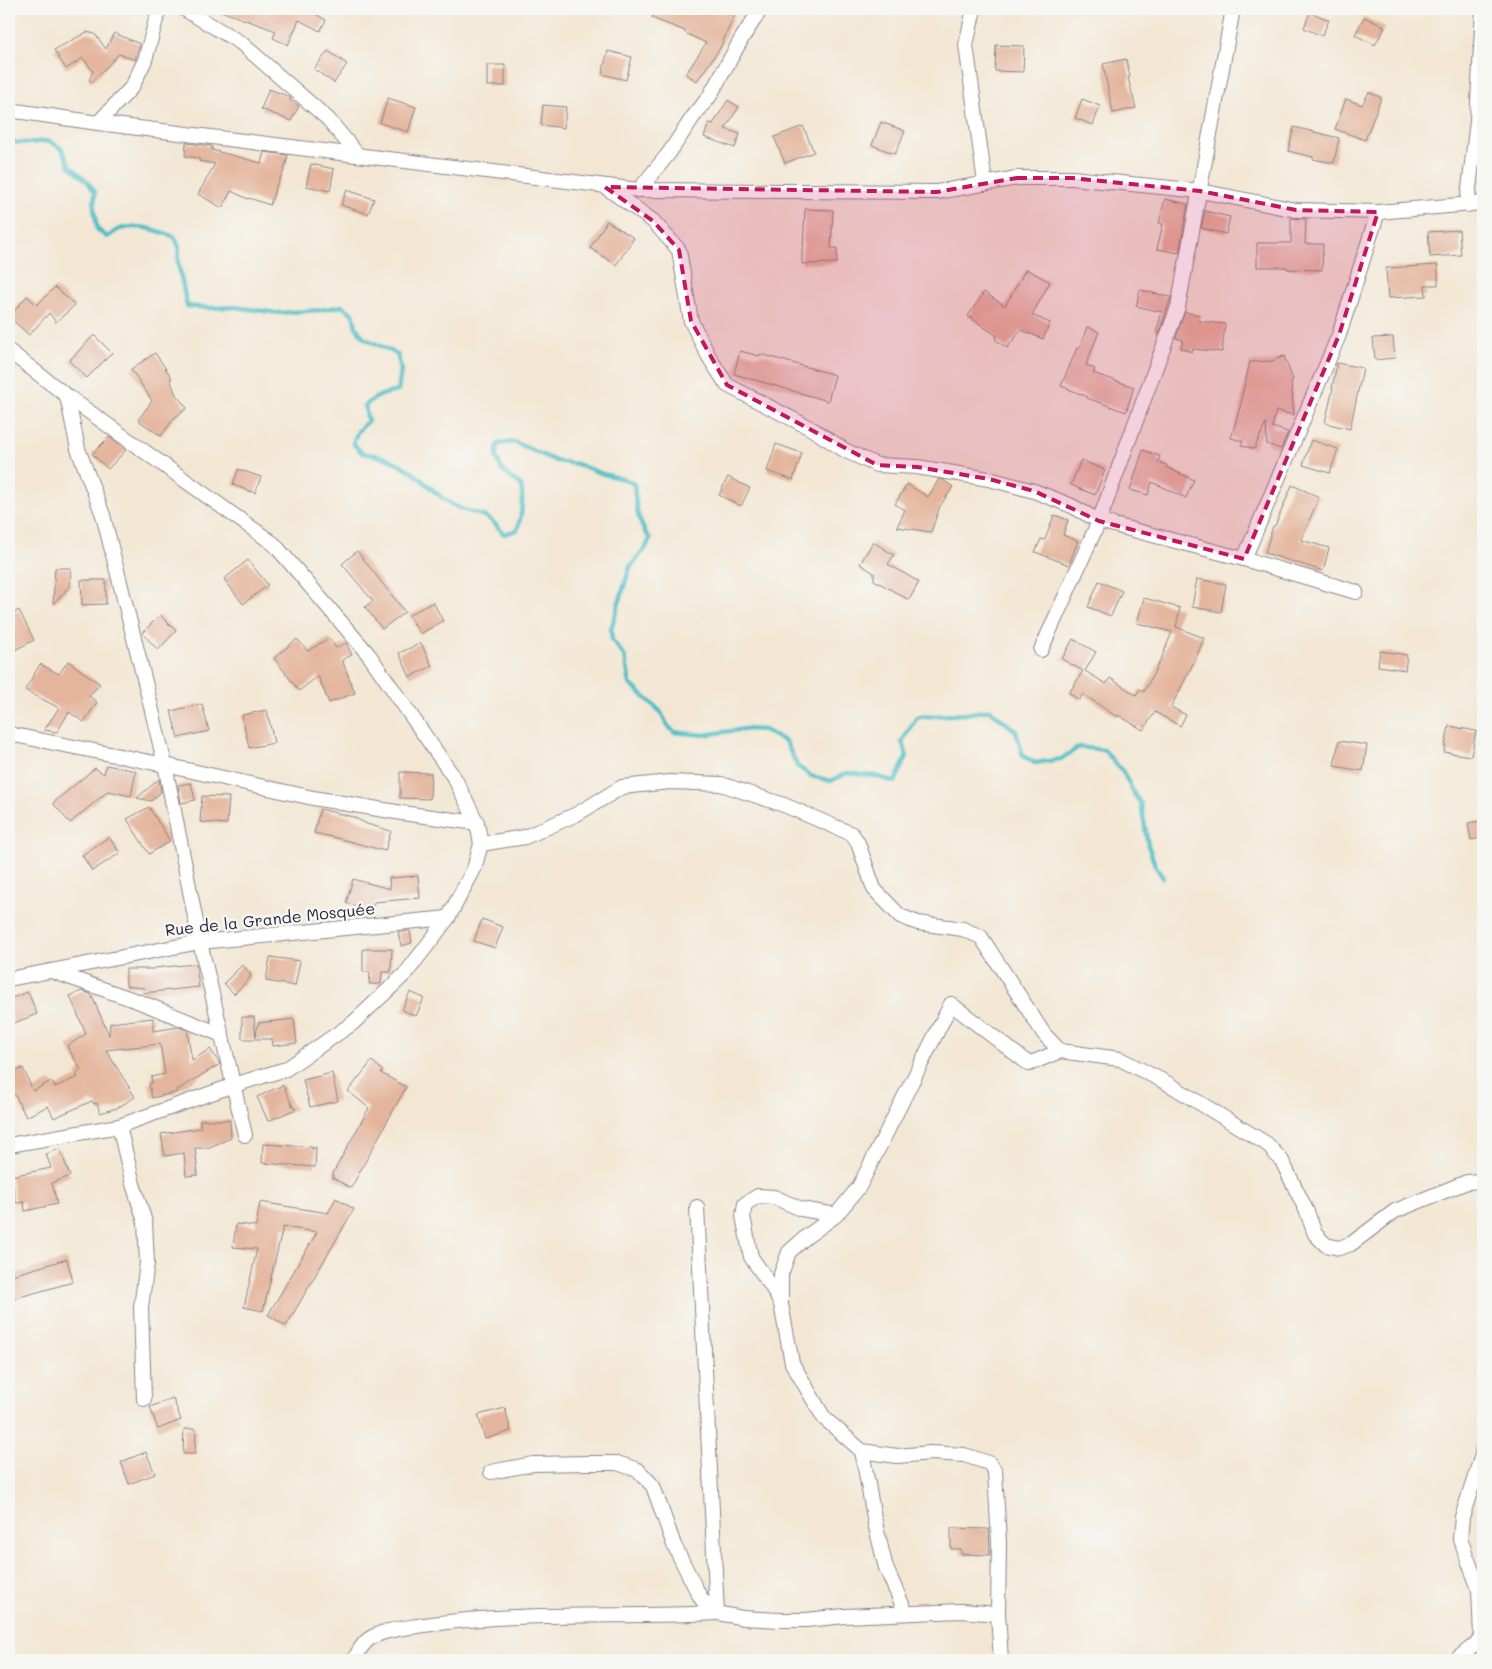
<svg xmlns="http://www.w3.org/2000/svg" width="1492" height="1669" viewBox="0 0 1492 1669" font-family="Mali,sans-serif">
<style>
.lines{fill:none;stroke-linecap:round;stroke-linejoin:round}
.stream{stroke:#4ebdc5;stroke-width:4.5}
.building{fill:#e4b59c}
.minor-casing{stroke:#8a8488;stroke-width:16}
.minor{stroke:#fff;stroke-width:14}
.marked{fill:#c2185b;fill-opacity:0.2;stroke:#c2185b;stroke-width:4;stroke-dasharray:10 6;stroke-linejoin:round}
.labels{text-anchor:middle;stroke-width:5;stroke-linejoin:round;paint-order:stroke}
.street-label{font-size:16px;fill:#22223b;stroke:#f6f6f2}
</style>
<rect width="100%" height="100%" fill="#f6f6f2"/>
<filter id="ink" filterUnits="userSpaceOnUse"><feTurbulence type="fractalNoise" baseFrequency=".02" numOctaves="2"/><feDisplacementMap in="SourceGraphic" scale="10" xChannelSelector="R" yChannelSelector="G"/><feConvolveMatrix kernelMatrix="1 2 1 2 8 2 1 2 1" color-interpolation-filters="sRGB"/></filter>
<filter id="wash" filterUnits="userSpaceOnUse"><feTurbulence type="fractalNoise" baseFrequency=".0096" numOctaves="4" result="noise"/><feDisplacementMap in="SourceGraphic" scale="20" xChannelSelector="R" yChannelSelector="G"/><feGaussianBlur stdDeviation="1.12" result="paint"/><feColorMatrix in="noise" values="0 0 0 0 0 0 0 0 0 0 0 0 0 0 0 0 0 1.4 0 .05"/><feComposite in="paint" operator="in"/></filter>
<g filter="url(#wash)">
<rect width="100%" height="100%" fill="#f3e7d4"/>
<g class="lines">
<path class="stream" d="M9,142L27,143L49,141L62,149L70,166L87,181L95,192L94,208L97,229L107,237C111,235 116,230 120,229C139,223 158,231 175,237L179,247L178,262L187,306L211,308L235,307L278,313L321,310L342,306L353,314L356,327L364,338L397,354L401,369L398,391C385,393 375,396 365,406L368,421L358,431L353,443L362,453C380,455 395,460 409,470C426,481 437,497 455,506C464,511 474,512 484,516C492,519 498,527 504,534L517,530C522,515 524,502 521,485L503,472L496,456L498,444L514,442L556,461L577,464L603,474L624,479L634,484C636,506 636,520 650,539L645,549L630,567L611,629L612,640L625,657L630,684L660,711L668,726L674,732L703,735L745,729L764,730L786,742L797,766L811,776L831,781L847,773L875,776L895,782L907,756L902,742L917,717L965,714L990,710L1016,731L1023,756L1035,763L1061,759L1079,747L1104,750L1123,772L1134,794L1141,804L1148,845L1155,865L1163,878"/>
</g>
<g id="blocks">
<g class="building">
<path d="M218,9H307L326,20L320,31L299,20L288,45L273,38L276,31L218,10Z"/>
<path d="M656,9H737L720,48L697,81L686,74L706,43L685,33V31L652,18Z"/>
<path d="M1310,12L1329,20L1322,36L1304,28Z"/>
<path d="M1364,17L1385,27L1375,45L1355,35Z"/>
<path d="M87,32L95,34L106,49L114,33L140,44L135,60L119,54L92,82L89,80L93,71L83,58L66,69L54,50Z"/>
<path d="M996,45L1024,46L1023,72L995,71Z"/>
<path d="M328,51L347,64L334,83L314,69Z"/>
<path d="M608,51L632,57L626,80L602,74Z"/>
<path d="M1126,59L1130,77L1128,78L1136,108L1113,113L1103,64Z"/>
<rect x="487" y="65" width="18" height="21"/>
<path d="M269,89L290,97V100L299,106L291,121L261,109Z"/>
<path d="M1369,92L1381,98L1365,140L1335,129L1346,99L1362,105Z"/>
<path d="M388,98L416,107L408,132L380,123Z"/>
<path d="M1082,99L1100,106L1093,125L1075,118Z"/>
<path d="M728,100L739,107L725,129L740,134L735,148L704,137L709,123L713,124Z"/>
<path d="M543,105L566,107L564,128L541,125Z"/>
<path d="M881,122L905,131L895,154L872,145Z"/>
<path d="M803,126L814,152L785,163L774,137Z"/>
<path d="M1294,127L1339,138L1334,163L1313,159V157L1288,151Z"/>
<path d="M186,143L212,146V150L261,163L264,152L288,155L285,168L275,189L270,205L249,198L248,199L231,191L222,208L198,194L215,164L199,161V158L185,156Z"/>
<path d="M311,164L334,169L330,191L306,186Z"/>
<path d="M347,190L374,199L368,214L341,205Z"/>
<path d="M1165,199L1188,204L1179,253L1157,249L1163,224L1159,223Z"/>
<path d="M805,209L833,210L831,248H837V263L802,264V249H803Z"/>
<path d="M1205,211L1230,217L1226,234L1201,228Z"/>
<path d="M1291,218L1306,219L1305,244H1323L1322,270L1287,269V267H1257V243H1291Z"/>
<path d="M607,221L634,238L616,265L590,248Z"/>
<path d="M1459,230L1461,255L1430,257L1428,232Z"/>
<path d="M1438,265V285H1425L1426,296L1388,298L1386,268Z"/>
<path d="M1026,269L1050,282L1032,315L1050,323L1043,339L1021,330L1007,348L995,339L997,336L968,316L984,292L1005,306Z"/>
<path d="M55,287L75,305L56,322L49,313L29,335L9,317L27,296L37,305Z"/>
<path d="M1140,290L1171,297L1159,334L1156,333L1162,312L1136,306Z"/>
<path d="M1185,312L1200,315L1199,321L1225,324L1222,352L1193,349L1192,352L1181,348L1183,340L1176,338Z"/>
<path d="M1087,327L1099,332L1086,365L1095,369L1093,373L1134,387L1126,412L1087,398L1088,397L1061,386L1077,348L1079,349Z"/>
<path d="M94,335L112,353L87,378L69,361Z"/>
<path d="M1393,337L1395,358L1375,360L1373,338Z"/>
<path d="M740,351L759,356L760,354L835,375L828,401L734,374Z"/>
<path d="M155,353L172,378L170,379L176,395L187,408L174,418L161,436L138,420L152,401L131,369Z"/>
<path d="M1284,356L1293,380L1291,381L1294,415L1276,411L1272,427L1288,432L1281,449L1267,444L1266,423L1254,449L1241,445L1243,441L1231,438L1242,400L1241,399L1250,362L1272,361Z"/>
<path d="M1337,363L1363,368L1350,429L1325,423L1333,388H1332Z"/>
<path d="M109,437L126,450L108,469L92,454Z"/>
<path d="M1311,440L1338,449L1330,473L1303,465Z"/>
<path d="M776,444L802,453L793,480L767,471Z"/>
<path d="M1143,450L1160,456L1158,462L1167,465L1166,467L1194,480L1186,498L1152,482L1148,495L1130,490Z"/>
<path d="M1081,460L1105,470L1095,495L1071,485Z"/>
<path d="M238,469L261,477L255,493L233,485Z"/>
<path d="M728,477L750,488L741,506L719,495Z"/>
<path d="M939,479L943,480L953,487L940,506L931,532L897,527L905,510L895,504L907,484L928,497Z"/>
<path d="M1292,485L1319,497L1301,540L1329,548L1323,571L1265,553L1273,526H1275Z"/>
<path d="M1054,515L1068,520L1063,535L1078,541L1069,565L1035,552L1041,539L1045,540Z"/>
<path d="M873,542L894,555L888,564L919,582L909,600L874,580V573L860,564Z"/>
<path d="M357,551L405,612L382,629L365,607L373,601L342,564Z"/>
<path d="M248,560L268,585L243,604L224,579Z"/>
<path d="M55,568H71L70,586L53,604Z"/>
<path d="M1197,579L1226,584L1221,612L1192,607Z"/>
<path d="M81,580H106V604L82,605Z"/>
<path d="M1099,581L1122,591L1111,616L1088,607Z"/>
<path d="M1144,598L1180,608L1176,627L1204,638L1195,660L1171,707L1186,715L1180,726L1155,712L1143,730L1118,715L1117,717L1083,694L1079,700L1069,693L1083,671L1062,659L1073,639L1096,652L1085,671L1106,684L1110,678L1136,695L1140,689L1144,692L1162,657L1172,632L1137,623Z"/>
<path d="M433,602L443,621L420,634L409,615Z"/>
<path d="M19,610L34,640L9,653V616Z"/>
<path d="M160,615L176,631L158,650L142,633Z"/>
<path d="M329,638L336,648L346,643L352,655L342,660L355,693L329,703L318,676L299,691L274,658L297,639L308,651Z"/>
<path d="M421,643L432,666L410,677L399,653Z"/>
<path d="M1380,651L1407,655L1405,670L1378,666Z"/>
<path d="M68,661L100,684L89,696L97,702L84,722L69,712L57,732L44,730L59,708L25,690L40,664L59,674Z"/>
<path d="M202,704L209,731L178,738L171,711Z"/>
<path d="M267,710L274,743L249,748L242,715Z"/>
<path d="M1449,726L1476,731L1471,756L1444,752Z"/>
<path d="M1339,741L1367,745L1363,771L1334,766Z"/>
<path d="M106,765L136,771L131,796L108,791L70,823L53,803L95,768L104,774Z"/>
<path d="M400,772L431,773L430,799L400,798Z"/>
<path d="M159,779L161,792L151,801L137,798Z"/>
<path d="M191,783L195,800L181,803L178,785Z"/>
<path d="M202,796L229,797L227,824L200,822Z"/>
<path d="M149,807L170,841L149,854L127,819Z"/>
<path d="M320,809L353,817L367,824L391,831L385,851L341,839L314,833Z"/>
<path d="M1480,821L1482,838L1471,840L1468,823Z"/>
<path d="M109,837L120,853L92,871L82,855Z"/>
<path d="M418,876L420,898L374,902L372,910L346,903L353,879L390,889L389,878Z"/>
<path d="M482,919L503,927L495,948L474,941Z"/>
<path d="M410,931L412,943L401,946L398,932Z"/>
<path d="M363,949H392L391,972H382L381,984H369L370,972H363Z"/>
<path d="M270,957L300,961L295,986L266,981Z"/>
<path d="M196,964L199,987L143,993L144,988L126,986V969H154V968Z"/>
<path d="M242,965L250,973V978L234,994L224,983Z"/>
<path d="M82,991L91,994L109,1035L110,1023L153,1018V1031L179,1027L187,1030L192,1060L210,1049L220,1064L177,1090L178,1092L152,1098L149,1084L152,1083L151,1077L165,1074L160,1044L106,1050L135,1097L117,1108L100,1113L97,1103L94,1104L92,1101L54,1118L48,1106L26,1117L15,1095L9,1097V1074L23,1068L33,1091L51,1081L55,1087L78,1077L76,1073L81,1070L67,1046L86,1034L70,996Z"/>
<path d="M28,992L37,1014L14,1023L9,1009V999Z"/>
<path d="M410,992L424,998L416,1016L402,1010Z"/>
<path d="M242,1017H254L256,1037L258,1023L294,1019L297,1043L273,1046L272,1039H242Z"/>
<path d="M372,1061L383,1071L381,1073L406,1087L351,1188L333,1178V1173L369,1108L348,1091Z"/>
<path d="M332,1073L338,1101L310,1107L303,1080Z"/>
<path d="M283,1085L293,1107L296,1109L268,1121L257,1097Z"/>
<path d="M200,1120H230L231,1138L207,1148H195L198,1175L186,1176L184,1153L165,1156L161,1134L200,1128Z"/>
<path d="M263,1144L312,1147V1149L316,1147L315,1167L262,1163Z"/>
<path d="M60,1149L70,1176L52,1183L57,1204L25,1211L24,1202L16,1203L11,1176L51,1168L46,1154Z"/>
<path d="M336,1198L354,1209L286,1326L268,1315L317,1232L283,1227L263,1311L244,1307L257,1249L233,1247L236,1224L256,1226L260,1202L328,1213Z"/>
<path d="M67,1259L73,1282L9,1300V1276Z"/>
<path d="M173,1398L181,1420L158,1429L150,1407Z"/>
<path d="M505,1408L511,1431L485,1439L478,1415Z"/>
<path d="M184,1429H196L195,1454H183Z"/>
<path d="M146,1452L155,1474L129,1484L121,1462Z"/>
<path d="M951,1528L989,1529L990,1555L961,1554V1549H951Z"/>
</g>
</g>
</g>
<g filter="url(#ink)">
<use href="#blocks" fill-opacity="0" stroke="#8a8488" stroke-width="1"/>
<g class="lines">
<g class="minor-casing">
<g id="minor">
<path d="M184,9L241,43L328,119L358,155"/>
<path d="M974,9L966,45L985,183"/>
<path d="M9,110L98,123L639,190L937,192L1017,178H1072L1200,191L1296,210L1378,212L1483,203"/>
<path d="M98,123L132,87L145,60L159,9"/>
<path d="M607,188L653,221L679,250L691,321L709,357L727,385L812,429L846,451L877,465L917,467L989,479L1034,491L1072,506L1099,521L1244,559L1356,592"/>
<path d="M639,190L669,153L693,117L709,97L742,38L761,9"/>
<path d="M1467,205L1477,121L1483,9"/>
<path d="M9,351L67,396L274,544L369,655L455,779L477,823L481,844L474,869L448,918L406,973L353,1023L286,1069L234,1085L119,1126L9,1145"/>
<path d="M67,396L78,449L103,515L147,690L165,765L200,942L245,1135"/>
<path d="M1244,559L1339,335L1378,212"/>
<path d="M1041,650L1099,521L1178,307L1233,9"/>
<path d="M9,734L165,765L313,798L402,813L477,823"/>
<path d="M481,844L525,837L577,814L622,787L670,782L721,784L784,805L852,834L858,843L874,889L900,916L918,923L963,929L981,937L1044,1034L1060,1051L1029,1064L951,1004L859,1187L836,1215L801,1209L774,1197L758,1196L745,1204L743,1216L751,1257L772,1287L781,1304L792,1363L824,1418L862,1451L897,1456L931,1453L964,1455L989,1463L995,1471L999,1543L998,1614L1001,1660"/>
<path d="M51,971L140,1002L222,1035"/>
<path d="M9,979L200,942L448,918"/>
<path d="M1060,1051L1120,1059L1167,1083L1267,1144L1282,1161L1307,1212L1315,1234L1326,1245L1339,1248L1351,1244L1395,1211L1467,1182L1483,1181"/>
<path d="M119,1126L133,1184L145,1222L147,1263L141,1307L144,1399"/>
<path d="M781,1300V1274L789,1252L806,1237L836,1215"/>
<path d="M862,1451L875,1523L886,1568L906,1613"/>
<path d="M491,1472L533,1464L589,1463H617L638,1470L653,1486L674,1545L698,1593L703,1601L717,1613L743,1618L780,1620H806L845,1616L961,1611L998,1614"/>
<path d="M354,1660C357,1654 363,1643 369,1639C384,1629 407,1628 424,1625C522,1611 620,1618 717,1613L697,1207"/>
<path d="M1456,1660L1477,1643L1481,1636L1479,1589L1460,1539L1462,1517L1482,1455L1483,1447"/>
</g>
</g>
<use href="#minor" class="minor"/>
</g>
</g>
<path class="marked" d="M1017,178H1072L1200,191L1296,210L1378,212L1339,335L1244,559L1099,521L1034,491L989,479L917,467L877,465L727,385L691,321L679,250L653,221L605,187L937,192Z"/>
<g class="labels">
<g class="street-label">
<text transform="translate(270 919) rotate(-6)" y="6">Rue de la Grande Mosquée</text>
</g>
</g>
<rect width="1492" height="1669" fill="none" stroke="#f6f6f2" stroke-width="30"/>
</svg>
